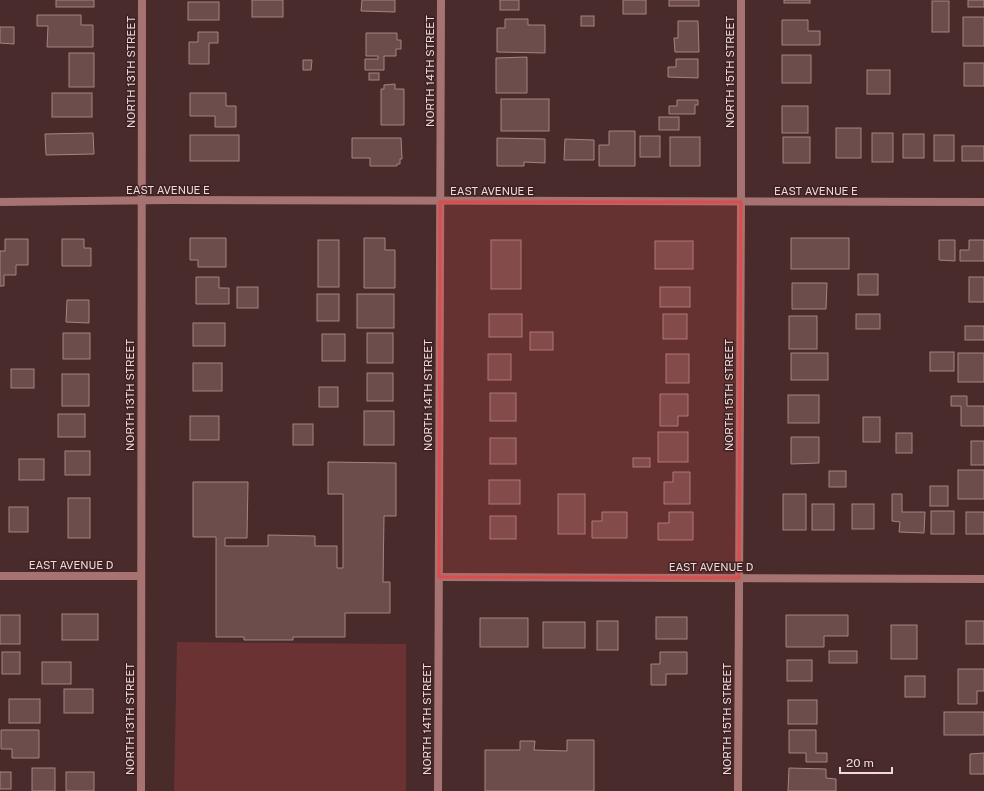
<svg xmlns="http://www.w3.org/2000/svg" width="984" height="791" viewBox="0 0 984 791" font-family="'Public Sans',sans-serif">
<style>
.green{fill:#6a3233}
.building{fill:#6d4d4c;stroke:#a68382}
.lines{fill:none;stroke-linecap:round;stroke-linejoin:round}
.minor{stroke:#a77372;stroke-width:8}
.marked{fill:#db4c4b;fill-opacity:0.2;stroke:#db4c4b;stroke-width:3;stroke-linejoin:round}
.labels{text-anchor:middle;stroke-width:3;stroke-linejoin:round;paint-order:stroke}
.street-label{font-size:11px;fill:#eedad9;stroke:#3e2122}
</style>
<rect width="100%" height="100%" fill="#492b2b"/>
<path class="green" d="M177,642L406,644V791H174Z"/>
<g class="building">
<rect x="56" y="0" width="38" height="7"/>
<rect x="252" y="0" width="31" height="17"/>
<path d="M362,0H395V12L361,11Z"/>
<rect x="500" y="0" width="19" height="10"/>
<rect x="623" y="0" width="23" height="14"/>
<rect x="669" y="0" width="30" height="6"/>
<rect x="784" y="0" width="26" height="3"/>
<rect x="968" y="0" width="16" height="7"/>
<rect x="932" y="1" width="17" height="31"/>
<rect x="188" y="2" width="31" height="18"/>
<path d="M37,15H81V25H93V47H47L48,26H37Z"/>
<rect x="581" y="16" width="13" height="10"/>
<rect x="963" y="17" width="21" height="29"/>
<path d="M505,19H528V25H545V53L497,52V28H505Z"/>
<path d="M782,20H808V31H820V45H782Z"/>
<path d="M678,21H698L699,52H675L674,38H678Z"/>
<path d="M0,27H14V44L0,43Z"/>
<path d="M198,32H218V43H209V64H189V42H198Z"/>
<path d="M366,33H397V40H401V49H396V56H384V70H365V59H378V56H366Z"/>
<rect x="69" y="53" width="25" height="34"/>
<rect x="782" y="55" width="29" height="28"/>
<path d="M527,57V93H496V58Z"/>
<path d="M676,59H698V78L668,77V67H676Z"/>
<path d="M303,60H312L311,70H303Z"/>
<rect x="964" y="63" width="20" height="23"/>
<rect x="867" y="70" width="23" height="24"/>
<rect x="369" y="73" width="10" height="7"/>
<path d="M395,84V89H404V125H381V89H384V85Z"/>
<rect x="52" y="93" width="40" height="24"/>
<path d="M190,93H226V106H236V127H215V116H190Z"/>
<rect x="501" y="99" width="48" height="32"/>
<path d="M677,100H698V105H695V114H669V106H677Z"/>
<rect x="782" y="106" width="26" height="27"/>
<rect x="659" y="117" width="20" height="13"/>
<rect x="836" y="128" width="25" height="30"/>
<path d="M609,131H635V166H599V145H609Z"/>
<path d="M93,133L94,154L46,155L45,134Z"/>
<rect x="872" y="133" width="21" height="29"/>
<rect x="903" y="134" width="21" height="24"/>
<rect x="190" y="135" width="49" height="26"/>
<rect x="934" y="135" width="20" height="26"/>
<rect x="640" y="136" width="20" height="21"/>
<rect x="670" y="137" width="30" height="29"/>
<rect x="783" y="137" width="27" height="26"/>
<path d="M352,138H401L402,159H400V164H397V166H370V158H352Z"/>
<path d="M497,138L545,139V163L524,162V166H497Z"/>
<path d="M565,139L594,140V160H564Z"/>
<rect x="962" y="146" width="22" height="15"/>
<path d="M190,238H226V267H198V260H190Z"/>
<path d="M364,238H385V250H395V288H364Z"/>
<rect x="791" y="238" width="58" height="31"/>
<path d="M5,239H28V265H16V275H4V286H0V251H5Z"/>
<path d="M62,239H84V248H91V266H62Z"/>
<rect x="318" y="240" width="21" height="47"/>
<rect x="491" y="240" width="30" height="49"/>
<path d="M939,240H955V261L939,260Z"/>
<path d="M969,240H984V261H960V250H969Z"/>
<rect x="655" y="241" width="38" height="28"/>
<rect x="858" y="274" width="20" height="21"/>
<path d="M196,277H219V288H229V304H196Z"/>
<rect x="969" y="277" width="15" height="25"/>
<path d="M792,283H827L826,309H792Z"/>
<rect x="237" y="287" width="21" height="21"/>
<rect x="660" y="287" width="30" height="20"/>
<rect x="317" y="294" width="22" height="27"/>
<rect x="357" y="294" width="37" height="34"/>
<path d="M67,300H89V323L66,322Z"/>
<rect x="489" y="314" width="33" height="23"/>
<rect x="663" y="314" width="24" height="25"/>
<rect x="856" y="314" width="24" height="15"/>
<rect x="789" y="316" width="28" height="33"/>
<rect x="193" y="323" width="32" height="23"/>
<rect x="965" y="326" width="19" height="14"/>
<rect x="530" y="332" width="23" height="18"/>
<rect x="63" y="333" width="27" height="26"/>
<rect x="367" y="333" width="26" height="30"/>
<rect x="322" y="334" width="23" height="27"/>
<rect x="930" y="352" width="24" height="19"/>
<rect x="791" y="353" width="37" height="27"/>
<rect x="958" y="353" width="26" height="29"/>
<rect x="488" y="354" width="23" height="26"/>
<rect x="666" y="354" width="23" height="29"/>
<rect x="193" y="363" width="29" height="28"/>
<rect x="11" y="369" width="23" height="19"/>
<rect x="367" y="373" width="26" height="28"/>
<rect x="62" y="374" width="27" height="32"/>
<rect x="319" y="387" width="19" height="20"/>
<rect x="490" y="393" width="26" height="28"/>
<path d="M660,394H688V416H678V426H660Z"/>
<rect x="788" y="395" width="31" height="28"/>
<path d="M951,396H967V406H984V426H961V406H951Z"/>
<rect x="364" y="411" width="30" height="34"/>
<rect x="58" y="414" width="27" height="23"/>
<rect x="190" y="416" width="29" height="24"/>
<rect x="863" y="417" width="17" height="25"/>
<rect x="293" y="424" width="20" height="21"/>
<rect x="658" y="432" width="30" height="30"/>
<rect x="896" y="433" width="16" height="20"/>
<path d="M791,437H819V463L791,464Z"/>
<rect x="490" y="438" width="26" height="26"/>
<rect x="971" y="441" width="13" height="24"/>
<rect x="65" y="451" width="25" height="24"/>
<rect x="633" y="458" width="17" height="9"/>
<rect x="19" y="459" width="25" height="21"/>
<path d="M328,462L396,463V516H384L383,582H390V613H345V637H293V640H244V637H216V537H193V482H248L247,538H225V546H268V535L315,536V546H337V568H343V494H328Z"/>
<rect x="958" y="470" width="26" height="29"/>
<rect x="829" y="471" width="17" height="16"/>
<path d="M673,472H690V504H664V482H673Z"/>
<rect x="489" y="480" width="31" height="24"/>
<rect x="930" y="486" width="18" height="20"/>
<rect x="558" y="494" width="27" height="40"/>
<rect x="783" y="494" width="23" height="36"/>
<path d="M892,494H902V512H925L924,533L899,532L900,522L892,521Z"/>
<rect x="68" y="498" width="22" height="40"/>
<rect x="812" y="504" width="22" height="26"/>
<rect x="852" y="504" width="22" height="25"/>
<rect x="9" y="507" width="19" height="25"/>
<rect x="931" y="511" width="23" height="23"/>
<path d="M602,512H627V538H592V521H602Z"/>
<path d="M669,512H693V540H658V523H669Z"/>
<rect x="966" y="512" width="18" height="22"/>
<rect x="490" y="516" width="26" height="23"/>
<rect x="62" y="614" width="36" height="26"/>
<rect x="0" y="615" width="20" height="29"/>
<path d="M786,615H848V636H824V647H786Z"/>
<rect x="656" y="617" width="31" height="22"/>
<rect x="480" y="618" width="48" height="29"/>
<rect x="597" y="621" width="21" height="29"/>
<rect x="966" y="621" width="18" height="23"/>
<rect x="543" y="622" width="42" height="26"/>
<rect x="891" y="625" width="26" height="34"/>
<rect x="829" y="651" width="28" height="12"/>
<rect x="2" y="652" width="18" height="22"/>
<path d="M660,652H687V674H666V685H651V664H660Z"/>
<rect x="787" y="660" width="25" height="21"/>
<rect x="42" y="662" width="29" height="22"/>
<path d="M958,669H984V691H977V704H958Z"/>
<rect x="905" y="676" width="20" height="21"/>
<rect x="64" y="689" width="29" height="24"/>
<rect x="9" y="699" width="31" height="24"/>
<rect x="788" y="700" width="29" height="24"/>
<rect x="944" y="712" width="40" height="23"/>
<path d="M1,730H39V758H12V749H1Z"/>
<path d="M789,730H816V753H827V762H806V753H789Z"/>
<path d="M567,740H594V791H485V750H520V741H535L534,750L567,751Z"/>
<path d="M984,753V774H970V754Z"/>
<rect x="32" y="768" width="23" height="23"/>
<path d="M789,768L826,769V778L836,779V791H788Z"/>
<rect x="0" y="772" width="11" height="17"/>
<rect x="66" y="772" width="28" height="19"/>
</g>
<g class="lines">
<g class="minor">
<path d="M0,202L170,200L984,202"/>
<path d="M0,576H141"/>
<path d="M439,577L984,579"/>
<path d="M141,791L142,0"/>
<path d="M438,791L441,0"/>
<path d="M738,791L741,202V0"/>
</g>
</g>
<path class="marked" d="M440,202H741L739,578L439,577Z"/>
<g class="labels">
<g class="street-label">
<text transform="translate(430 71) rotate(-90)" y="4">NORTH 14TH STREET</text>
<text transform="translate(131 72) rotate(-90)" y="4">NORTH 13TH STREET</text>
<text transform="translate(730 72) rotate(-90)" y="4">NORTH 15TH STREET</text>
<text x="168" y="194">EAST AVENUE E</text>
<text x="492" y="195">EAST AVENUE E</text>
<text x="816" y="195">EAST AVENUE E</text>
<text transform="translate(130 395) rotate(-90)" y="4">NORTH 13TH STREET</text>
<text transform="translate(428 395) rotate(-90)" y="4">NORTH 14TH STREET</text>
<text transform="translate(729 395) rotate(-90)" y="4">NORTH 15TH STREET</text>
<text x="71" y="569">EAST AVENUE D</text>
<text x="711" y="571">EAST AVENUE D</text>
<text transform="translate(130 719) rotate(-90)" y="4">NORTH 13TH STREET</text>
<text transform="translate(427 719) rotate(-90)" y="4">NORTH 14TH STREET</text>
<text transform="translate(727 719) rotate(-90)" y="4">NORTH 15TH STREET</text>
</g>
</g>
<path d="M840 767v6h52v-6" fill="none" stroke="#eedad9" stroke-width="2"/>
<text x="846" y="767" font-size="12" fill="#eedad9" stroke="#3e2122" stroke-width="3" paint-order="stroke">20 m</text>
</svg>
